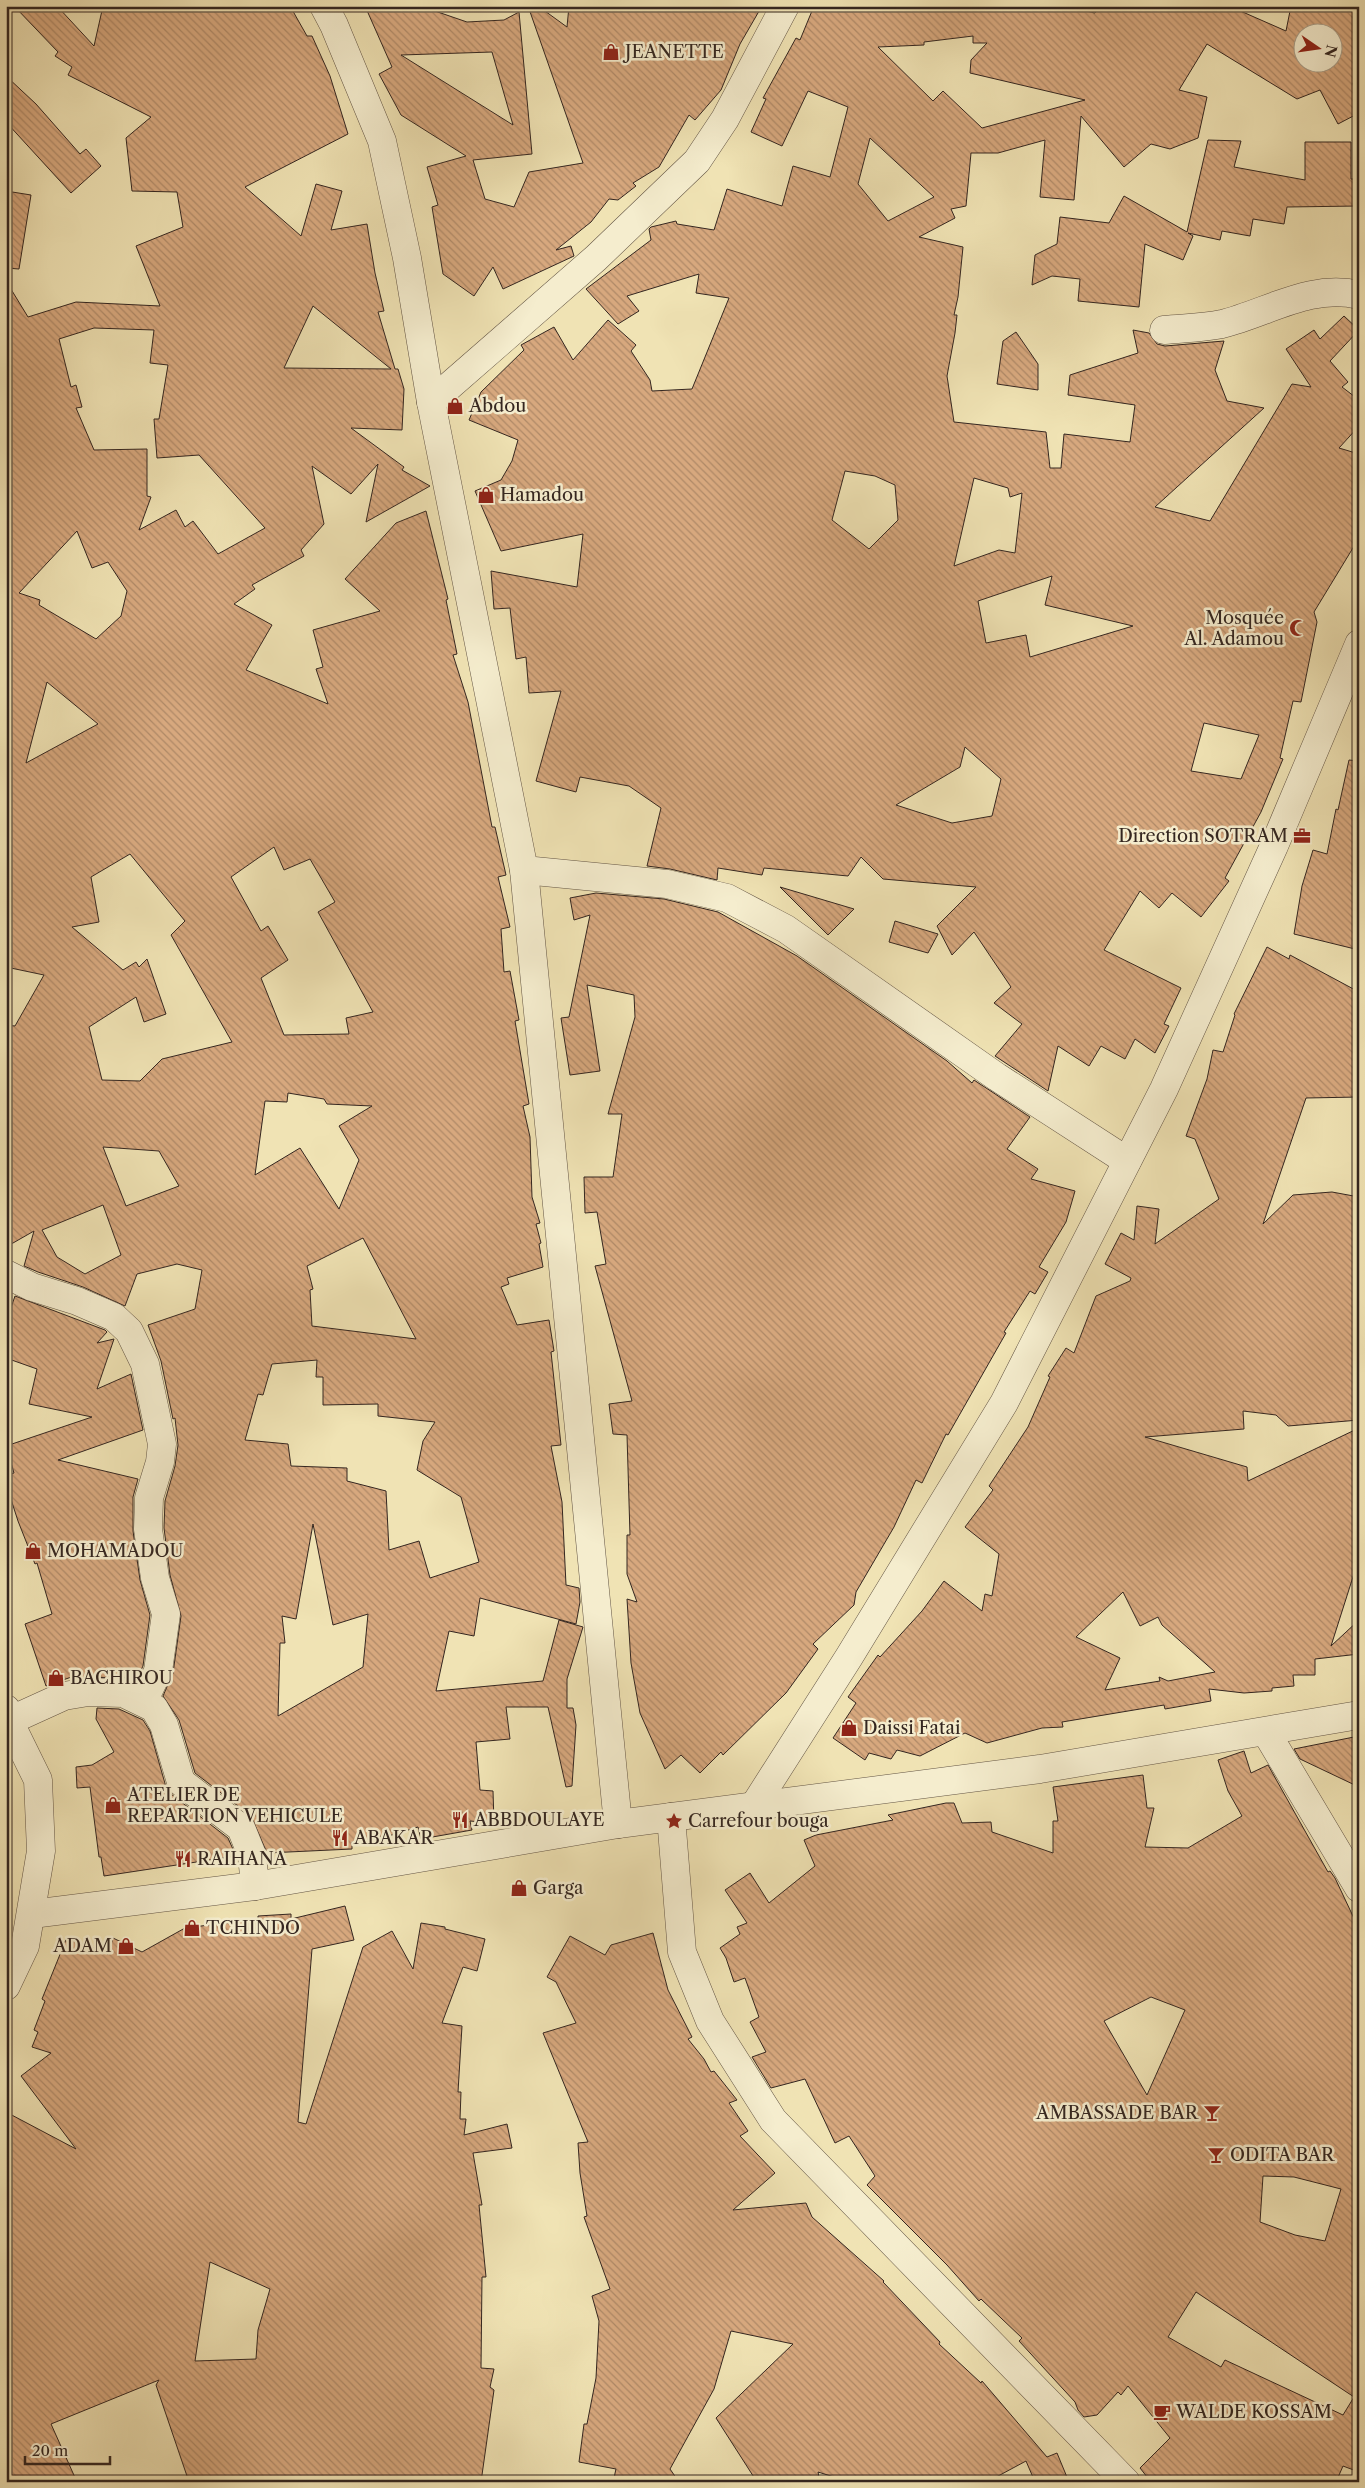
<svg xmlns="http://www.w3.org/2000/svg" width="1365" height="2488" viewBox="0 0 1365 2488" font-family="'Libre Caslon Text',serif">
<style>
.building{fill:url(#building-back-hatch);stroke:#342620;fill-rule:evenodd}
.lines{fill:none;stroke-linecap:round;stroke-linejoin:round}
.minor-casing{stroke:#635545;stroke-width:29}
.minor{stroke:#f5edce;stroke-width:28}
.labels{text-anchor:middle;stroke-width:5;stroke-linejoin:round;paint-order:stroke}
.poi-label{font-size:18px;fill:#342620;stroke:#f5edce;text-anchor:start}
</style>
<defs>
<pattern id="building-back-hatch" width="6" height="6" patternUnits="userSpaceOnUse" patternTransform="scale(1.25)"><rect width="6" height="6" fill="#d7a87e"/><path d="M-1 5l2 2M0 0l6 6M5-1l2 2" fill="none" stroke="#af8967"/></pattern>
</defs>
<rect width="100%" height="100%" fill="#f0e3b4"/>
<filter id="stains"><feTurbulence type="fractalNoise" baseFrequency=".004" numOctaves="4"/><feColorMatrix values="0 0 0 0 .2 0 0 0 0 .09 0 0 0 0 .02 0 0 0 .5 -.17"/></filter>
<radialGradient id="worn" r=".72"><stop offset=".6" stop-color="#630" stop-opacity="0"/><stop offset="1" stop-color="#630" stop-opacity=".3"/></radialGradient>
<g class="building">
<path d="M14,6H57L94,46L103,6H290L307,36H312L330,76L348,134L245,187L301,236L316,184L342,191L331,230L367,224L375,273L384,311L378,312L395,369H398L404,389L402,430L351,428L404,467L402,470L430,486L366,522L378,464L351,494L312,466L324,524L301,550L304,556L252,585L255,589L234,604L272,625L246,670L328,704L316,669L323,667L313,630L380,611L345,579L396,523L426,511L448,599L446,600L457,654L453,655L468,702L492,827H495L506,875L498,877L510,927L501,929L504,972L510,971L519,1020L515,1021L529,1104L523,1106L530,1137L532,1197L540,1223L536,1224L541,1243L539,1244L543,1267L507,1278L509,1284L501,1287L517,1325L549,1320L554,1351L551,1352L561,1445L551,1446L562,1502L566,1585L579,1588L580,1602L576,1624L480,1598L474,1636L449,1631L436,1691L543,1681L559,1620L583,1627L567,1679V1708H573L576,1725L572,1786L566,1787L548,1707H506L510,1739L476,1742L480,1790L493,1791L494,1823L470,1821L472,1830L421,1839L418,1827L392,1835L352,1842V1849L267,1853L251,1816L195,1773L179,1720L163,1696L173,1673L181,1616L170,1575L164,1528L165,1501L175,1466L178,1445L175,1418L173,1419L161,1361L148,1325L195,1309L202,1270L177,1264L137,1274L125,1306L83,1287L38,1272L24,1266L34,1231L6,1247V1025L15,1026L44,975L6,967V281L28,317L76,302L160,306L136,246L183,227L177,192L132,191L126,138L151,117L68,75L72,67L55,56L58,52ZM313,306L391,369L284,368ZM94,328L154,330L150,363L168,365L159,419H154L157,458L199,455L265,528L218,554L193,521L185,527L176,510L139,530L151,497L147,496V449L94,450L76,408L82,407L76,385L71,387L59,339ZM77,531L92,568L108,562L127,591L121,616L96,639L39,605L40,600L19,593ZM47,682L98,724L26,763ZM274,847L284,870L310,859L335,902L318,912L373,1012L346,1018L349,1034L284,1035L261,978L288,960L268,926L261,931L231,877ZM130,854L185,921L171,935L232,1042L162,1059L140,1081L102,1080L89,1027L136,997L144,1022L166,1014L147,959L139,967L136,962L123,970L72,927L99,922L91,877ZM288,1093L324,1099L327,1104L372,1106L339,1126L359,1160L339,1209L300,1148L255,1175L265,1101L287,1102ZM103,1147L159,1151L179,1186L126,1206ZM103,1205L121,1255L85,1274L57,1257L42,1230ZM363,1238L416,1339L312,1326L310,1290L313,1289L307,1266ZM317,1360L316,1377H323V1405L378,1404V1416L435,1422L423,1441L417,1470L461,1497L479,1562L430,1578L419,1541L389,1550L386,1491L347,1481V1468L291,1466L288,1444L245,1440L258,1394L263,1395L272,1364ZM313,1524L333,1625L368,1614L363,1667L278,1716L280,1643H285L282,1616L296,1619Z"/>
<path d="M365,6H432V10L467,22L504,20L519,12L532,154L473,160L485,199L514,207L529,172L583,163L528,6H538L567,27L569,6H762L740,44L721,90L695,120L689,115L659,167L633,183L636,186L618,200L609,199L591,222L556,250L571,246L574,256L503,289L493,267L474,296L443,274L432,207L438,205L427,167L466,156L401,115L379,74L392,67ZM492,52L513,125L401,55Z"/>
<path d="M814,6H1014L1064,11V6L1095,13L1099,6H1229L1286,31L1291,6H1359V60L1353,84L1359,95V113L1338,124L1320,90L1297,99L1207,44L1179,90L1207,97L1198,138L1170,149L1151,144L1124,167L1081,116L1074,200L1040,197L1045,140L998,153H971L966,206L951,209L955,218L919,237L963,247L958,297L954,315H957L955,333L947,376L954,422L1046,432L1050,468H1061L1064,434L1130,442L1135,405L1068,395L1070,375L1138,353L1133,330L1149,333L1157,344L1165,346L1224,341L1215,370L1227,401L1264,408L1155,507L1210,521L1292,384L1311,387L1286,349L1314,330L1320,339L1344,316L1359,330L1330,361L1348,382L1342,387L1359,400V426L1339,448L1359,454V538L1314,612L1317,622L1301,702L1293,701L1280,758L1283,759L1261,812L1225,878L1229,881L1201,917L1172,893L1159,908L1140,891L1104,950L1181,988L1164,1024L1169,1026L1155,1053L1135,1039L1125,1059L1101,1046L1089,1066L1058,1046L1048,1091L995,1056L1022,1024L994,1003L1011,987L974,932L952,955L937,926L976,887L883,879L861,857L848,876L764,868L762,875L718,868L717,880L670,869L647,866L661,808L629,786L580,777L576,792L536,781L561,691L529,693L526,657L516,659L510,608L494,609L491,571L577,587L583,534L501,551L475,491L501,480L512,461L518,440L469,420L481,392L524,350L521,345L554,327L573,360L608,320L636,345L631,351L650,380L652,391L692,389L729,298L696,293L699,274L627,296L639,311L618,324L586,289L651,240L649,229L651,227L676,221L677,224L714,230L727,189L782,206L793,166L830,177L848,107L808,91L782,146L751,132L766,99L763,98L796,38L800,40ZM1302,32H1332V62H1302ZM973,36V43H987L971,60L970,73L1085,100L982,128L943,91L933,101L878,47L924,45V42ZM870,138L934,197L888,221L858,184ZM845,471L875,476L895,485L898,520L869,549L832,520ZM974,478L1008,488L1010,497L1022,493L1015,553L999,550L954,566ZM1052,576L1045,605L1133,626L1030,657L1026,635L986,643L978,601ZM1204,723L1259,735L1241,779L1191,771ZM965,747L1001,779L992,816L952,823L896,805L960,767Z"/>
<path d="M6,76L36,104L80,154L86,149L101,166L71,193L6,122Z"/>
<path d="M1208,140L1241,141L1234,167L1305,180V142H1351V179H1358V206L1287,207L1284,224L1253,219L1250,236L1222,231L1220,240L1188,233L1193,236L1183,260L1145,244L1139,307L1078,301L1080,279L1052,276L1032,285L1035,255L1057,244L1060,217L1109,223L1124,196L1187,232Z"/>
<path d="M6,191L31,195L19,269L6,268Z"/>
<path d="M1016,332L1038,364V390L997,384L1003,341Z"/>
<path d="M1349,760L1359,761V934L1355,949L1294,934L1302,886L1313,850L1327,854L1336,809L1338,810Z"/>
<path d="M780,887L854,909L828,935Z"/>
<path d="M596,893L664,899L718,912L797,956L947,1061L972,1083L974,1080L1030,1117L1007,1149L1038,1169L1031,1179L1075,1191L1066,1222L1039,1267L1048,1272L1035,1294L1030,1291L1004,1332L1006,1333L948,1435L946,1434L922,1483L916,1480L894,1527L856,1592L854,1605L813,1644L818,1649L786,1693L723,1755L721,1752L700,1773L681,1755L665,1769L640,1713L631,1663L627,1599L637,1602L627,1574V1535H630L627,1435L613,1434L609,1404L632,1401L595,1266L606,1264L597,1212L585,1213L584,1177H613L622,1114H608L635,1017L634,995L587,985L600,1071L570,1075L561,1018L569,1017L590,915L574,920L570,898Z"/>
<path d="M895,921L938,934L928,953L889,942Z"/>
<path d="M1267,947L1289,959L1290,955L1359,992V1097L1306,1098L1263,1224L1293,1195L1332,1192L1359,1197V1420L1288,1426L1276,1415L1243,1411L1244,1429L1145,1437L1247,1467L1248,1481L1359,1428V1558L1331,1646L1359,1620V1654L1315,1659V1675H1293L1294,1686L1272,1688V1691L1244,1693L1209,1689L1211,1701L1165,1709L1164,1705L1062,1722L1063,1727L1042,1728L987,1743L965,1733L920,1756L897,1750L891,1759L869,1753L865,1760L833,1738L856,1703L848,1697L878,1655L880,1657L922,1611L944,1581L982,1611L985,1594L992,1596L999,1554L965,1527L993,1490L989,1486L1028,1427L1050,1377L1048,1376L1066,1348L1074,1353L1096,1296L1130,1281L1131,1278L1105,1264L1121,1233L1134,1240L1137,1206L1159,1209L1155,1244L1219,1199L1195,1139L1186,1136L1207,1079L1213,1050L1223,1052L1235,1015L1234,1014ZM1123,1592L1140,1626L1158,1617L1162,1625L1215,1672L1168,1681L1159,1677L1160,1681L1105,1690L1120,1658L1076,1637Z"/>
<path d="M15,1296L105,1330L107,1332L97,1343L114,1339L97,1389L131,1374L143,1430L58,1460L138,1479L133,1497V1531L140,1580L150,1615L143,1666L135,1682L123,1677L77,1678V1675L46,1686L25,1624L52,1614L37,1563L35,1564L18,1521L6,1484V1475L14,1473L6,1446L92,1417L29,1404L37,1369L6,1358V1322Z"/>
<path d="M97,1708L119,1709L143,1720L150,1731L166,1787L171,1794L228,1838L236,1856L104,1876L101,1857H99L90,1787L77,1788L76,1767L92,1765L114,1752L96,1719Z"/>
<path d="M1359,1736V1787L1300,1759L1294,1749Z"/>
<path d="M1244,1751L1251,1773L1268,1765L1328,1872L1330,1871L1335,1878L1359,1929V2472L1343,2466L1336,2482H1151L1140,2468L1170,2438L1128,2386L1121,2395L1118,2392L1097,2415L1084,2417L1078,2410L1075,2402L1019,2341L1022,2338L981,2299L979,2301L947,2265L867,2185L875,2176L849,2136L835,2143L805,2079L771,2088L752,2057L766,2052L750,2022L759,2017L745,1978L734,1982L726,1958L720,1948L740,1934L737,1927L747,1923L725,1890L750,1873L769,1903L815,1866L804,1840L816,1835L893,1820L888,1815L946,1803H954L962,1823L991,1822L992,1832L1053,1853V1821H1058L1053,1787L1143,1775L1147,1808H1154L1145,1847L1188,1848L1242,1816L1228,1791L1218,1760ZM1151,1997L1185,2010L1147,2095L1104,2021ZM1263,2176L1294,2177L1341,2189L1325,2241L1295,2235L1260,2222ZM1196,2292L1354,2397L1343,2415L1225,2360L1221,2367L1168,2337Z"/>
<path d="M345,1906L354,1940L312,1949L298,2122L306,2124L363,1947L392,1931L413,1969L421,1923L445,1927V1929L485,1939L477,1971L463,1967L442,2023L462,2026L458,2092H461L460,2119H466L464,2135L507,2124L512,2148L473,2153L482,2205H479L486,2277H482L481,2368L494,2369L490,2387L494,2390L481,2482H189L156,2385L159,2380L51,2424L77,2482H6V2112L76,2149L21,2076L51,2053L32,2047L38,2032L34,2030L45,2001L42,1999L67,1937L108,1954L113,1938L142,1952L185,1928L258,1919V1916L291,1914V1919ZM210,2262L270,2289L258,2330L256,2359L195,2361Z"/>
<path d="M653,1933L668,1990L692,2037L688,2039L704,2059L711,2072L714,2071L737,2100L729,2103L748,2131L740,2136L775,2173L733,2210L806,2203L812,2217L884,2281L883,2282L940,2342L939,2344L981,2383L982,2381L1047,2457L1057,2453L1069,2482H1035L1026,2461L987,2482H850L818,2472L820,2482H757L716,2418L793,2344L731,2331L714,2389L670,2469L679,2482H613L616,2469L579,2462L584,2424H587L596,2378L599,2321L592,2296L610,2289L584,2217L587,2216L580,2173L578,2143L588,2142L543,2033L576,2023L556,1982L547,1977L570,1936L605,1955L611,1945Z"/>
</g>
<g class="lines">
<g class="minor-casing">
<g id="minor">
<path d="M324,6L334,25L382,141L407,258L431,402L524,870L618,1824"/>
<path d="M1164,330C1183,328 1203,328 1222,324C1267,313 1311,283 1359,295"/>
<path d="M431,402L596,258L697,161L725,119L785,6"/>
<path d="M524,870L667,884L727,898L786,929L997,1077L1127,1161"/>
<path d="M6,1274L32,1287L77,1301L114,1317L129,1331L145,1364L162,1444L160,1462L149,1498L148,1529L155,1578L166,1614L158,1671L143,1702"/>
<path d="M6,1709L9,1721L38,1780L41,1851L25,1946L6,1986"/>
<path d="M9,1721L64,1696L88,1692L123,1693L154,1708L164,1725L181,1782L241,1828L252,1855L255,1886"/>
<path d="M1266,1732L1359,1888"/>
<path d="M754,1806L849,1657L1004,1403L1164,1089L1274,846L1359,644"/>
<path d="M671,1817L682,1952L710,2021L773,2120L1126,2482"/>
<path d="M32,1914L255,1886L618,1824L1040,1769L1359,1715"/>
</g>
</g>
<use href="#minor" class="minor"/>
</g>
<defs>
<g id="shop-bare" transform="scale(1.35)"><path d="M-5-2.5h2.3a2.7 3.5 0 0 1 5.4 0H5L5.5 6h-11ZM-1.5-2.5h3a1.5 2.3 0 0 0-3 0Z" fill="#8f2418" stroke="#f5edce" stroke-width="2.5" paint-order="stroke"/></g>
<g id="mosque-bare" transform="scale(1.35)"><path d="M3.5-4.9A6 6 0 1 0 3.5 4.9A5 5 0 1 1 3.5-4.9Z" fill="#8f2418" stroke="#f5edce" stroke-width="2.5" paint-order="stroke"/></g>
<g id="office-bare" transform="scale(1.35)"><path d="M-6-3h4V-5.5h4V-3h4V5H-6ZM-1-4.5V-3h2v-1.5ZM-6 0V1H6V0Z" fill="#8f2418" stroke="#f5edce" stroke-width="2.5" paint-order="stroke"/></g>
<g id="restaurant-bare" transform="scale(1.35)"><path d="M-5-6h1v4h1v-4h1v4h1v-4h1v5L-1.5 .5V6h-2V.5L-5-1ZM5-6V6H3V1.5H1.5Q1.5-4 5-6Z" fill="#8f2418" stroke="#f5edce" stroke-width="2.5" paint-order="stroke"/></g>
<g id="sight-bare" transform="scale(1.35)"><path d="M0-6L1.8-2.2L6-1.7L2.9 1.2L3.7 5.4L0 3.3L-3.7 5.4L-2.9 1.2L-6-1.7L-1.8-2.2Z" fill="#8f2418" stroke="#f5edce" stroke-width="2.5" paint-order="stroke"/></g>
<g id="bar-bare" transform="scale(1.35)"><path d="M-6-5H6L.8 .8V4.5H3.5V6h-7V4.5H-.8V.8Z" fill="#8f2418" stroke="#f5edce" stroke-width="2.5" paint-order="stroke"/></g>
<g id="cafe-bare" transform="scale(1.35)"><path d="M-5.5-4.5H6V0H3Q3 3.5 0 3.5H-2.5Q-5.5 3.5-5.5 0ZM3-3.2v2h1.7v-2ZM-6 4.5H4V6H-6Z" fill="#8f2418" stroke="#f5edce" stroke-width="2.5" paint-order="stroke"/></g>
</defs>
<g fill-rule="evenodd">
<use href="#shop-bare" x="611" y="52"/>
<use href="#shop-bare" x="455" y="406"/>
<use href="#shop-bare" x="486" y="495"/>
<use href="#mosque-bare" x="1298" y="628"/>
<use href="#office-bare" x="1302" y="836"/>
<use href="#shop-bare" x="33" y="1551"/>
<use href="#shop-bare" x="56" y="1678"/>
<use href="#shop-bare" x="849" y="1728"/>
<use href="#shop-bare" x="113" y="1805"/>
<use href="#restaurant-bare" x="460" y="1820"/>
<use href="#sight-bare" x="674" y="1821"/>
<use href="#restaurant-bare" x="340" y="1838"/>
<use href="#restaurant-bare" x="183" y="1859"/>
<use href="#shop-bare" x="519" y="1888"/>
<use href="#shop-bare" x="192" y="1928"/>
<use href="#shop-bare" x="126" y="1946"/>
<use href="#bar-bare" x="1212" y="2113"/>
<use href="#bar-bare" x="1216" y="2155"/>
<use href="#cafe-bare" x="1162" y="2412"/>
</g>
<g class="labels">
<g class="poi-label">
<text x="625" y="58">JEANETTE</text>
<text x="469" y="412">Abdou</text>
<text x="500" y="501">Hamadou</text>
<text x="1284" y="624" text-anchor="end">Mosquée<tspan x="1284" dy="21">Al. Adamou</tspan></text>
<text x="1288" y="842" text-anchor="end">Direction SOTRAM</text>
<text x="47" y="1557">MOHAMADOU</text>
<text x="70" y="1684">BACHIROU</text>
<text x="863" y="1734">Daissi Fatai</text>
<text x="127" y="1801">ATELIER DE<tspan x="127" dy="21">REPARTION VEHICULE</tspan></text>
<text x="474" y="1826">ABBDOULAYE</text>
<text x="688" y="1827">Carrefour bouga</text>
<text x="354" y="1844">ABAKAR</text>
<text x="197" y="1865">RAIHANA</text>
<text x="533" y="1894">Garga</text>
<text x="206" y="1934">TCHINDO</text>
<text x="112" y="1952" text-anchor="end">ADAM</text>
<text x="1198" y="2119" text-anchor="end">AMBASSADE BAR</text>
<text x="1230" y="2161">ODITA BAR</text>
<text x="1176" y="2418">WALDE KOSSAM</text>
</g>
</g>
<rect width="1365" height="2488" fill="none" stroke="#f0e3b4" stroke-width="25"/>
<rect x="8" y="8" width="1350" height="2473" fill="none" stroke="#342620" stroke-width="2.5"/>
<rect x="12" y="12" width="1340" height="2463" fill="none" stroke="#342620"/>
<g transform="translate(1318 48) rotate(103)"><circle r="24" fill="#f5edce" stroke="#a89d88"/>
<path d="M0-4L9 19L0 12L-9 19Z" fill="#8f2418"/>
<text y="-8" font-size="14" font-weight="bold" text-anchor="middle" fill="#342620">N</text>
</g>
<path d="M25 2456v8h85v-8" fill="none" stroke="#342620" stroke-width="2.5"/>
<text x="32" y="2456" font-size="15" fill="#342620" stroke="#f5edce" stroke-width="4" paint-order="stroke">20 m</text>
<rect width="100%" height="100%" filter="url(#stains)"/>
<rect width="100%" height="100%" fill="url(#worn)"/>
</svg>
